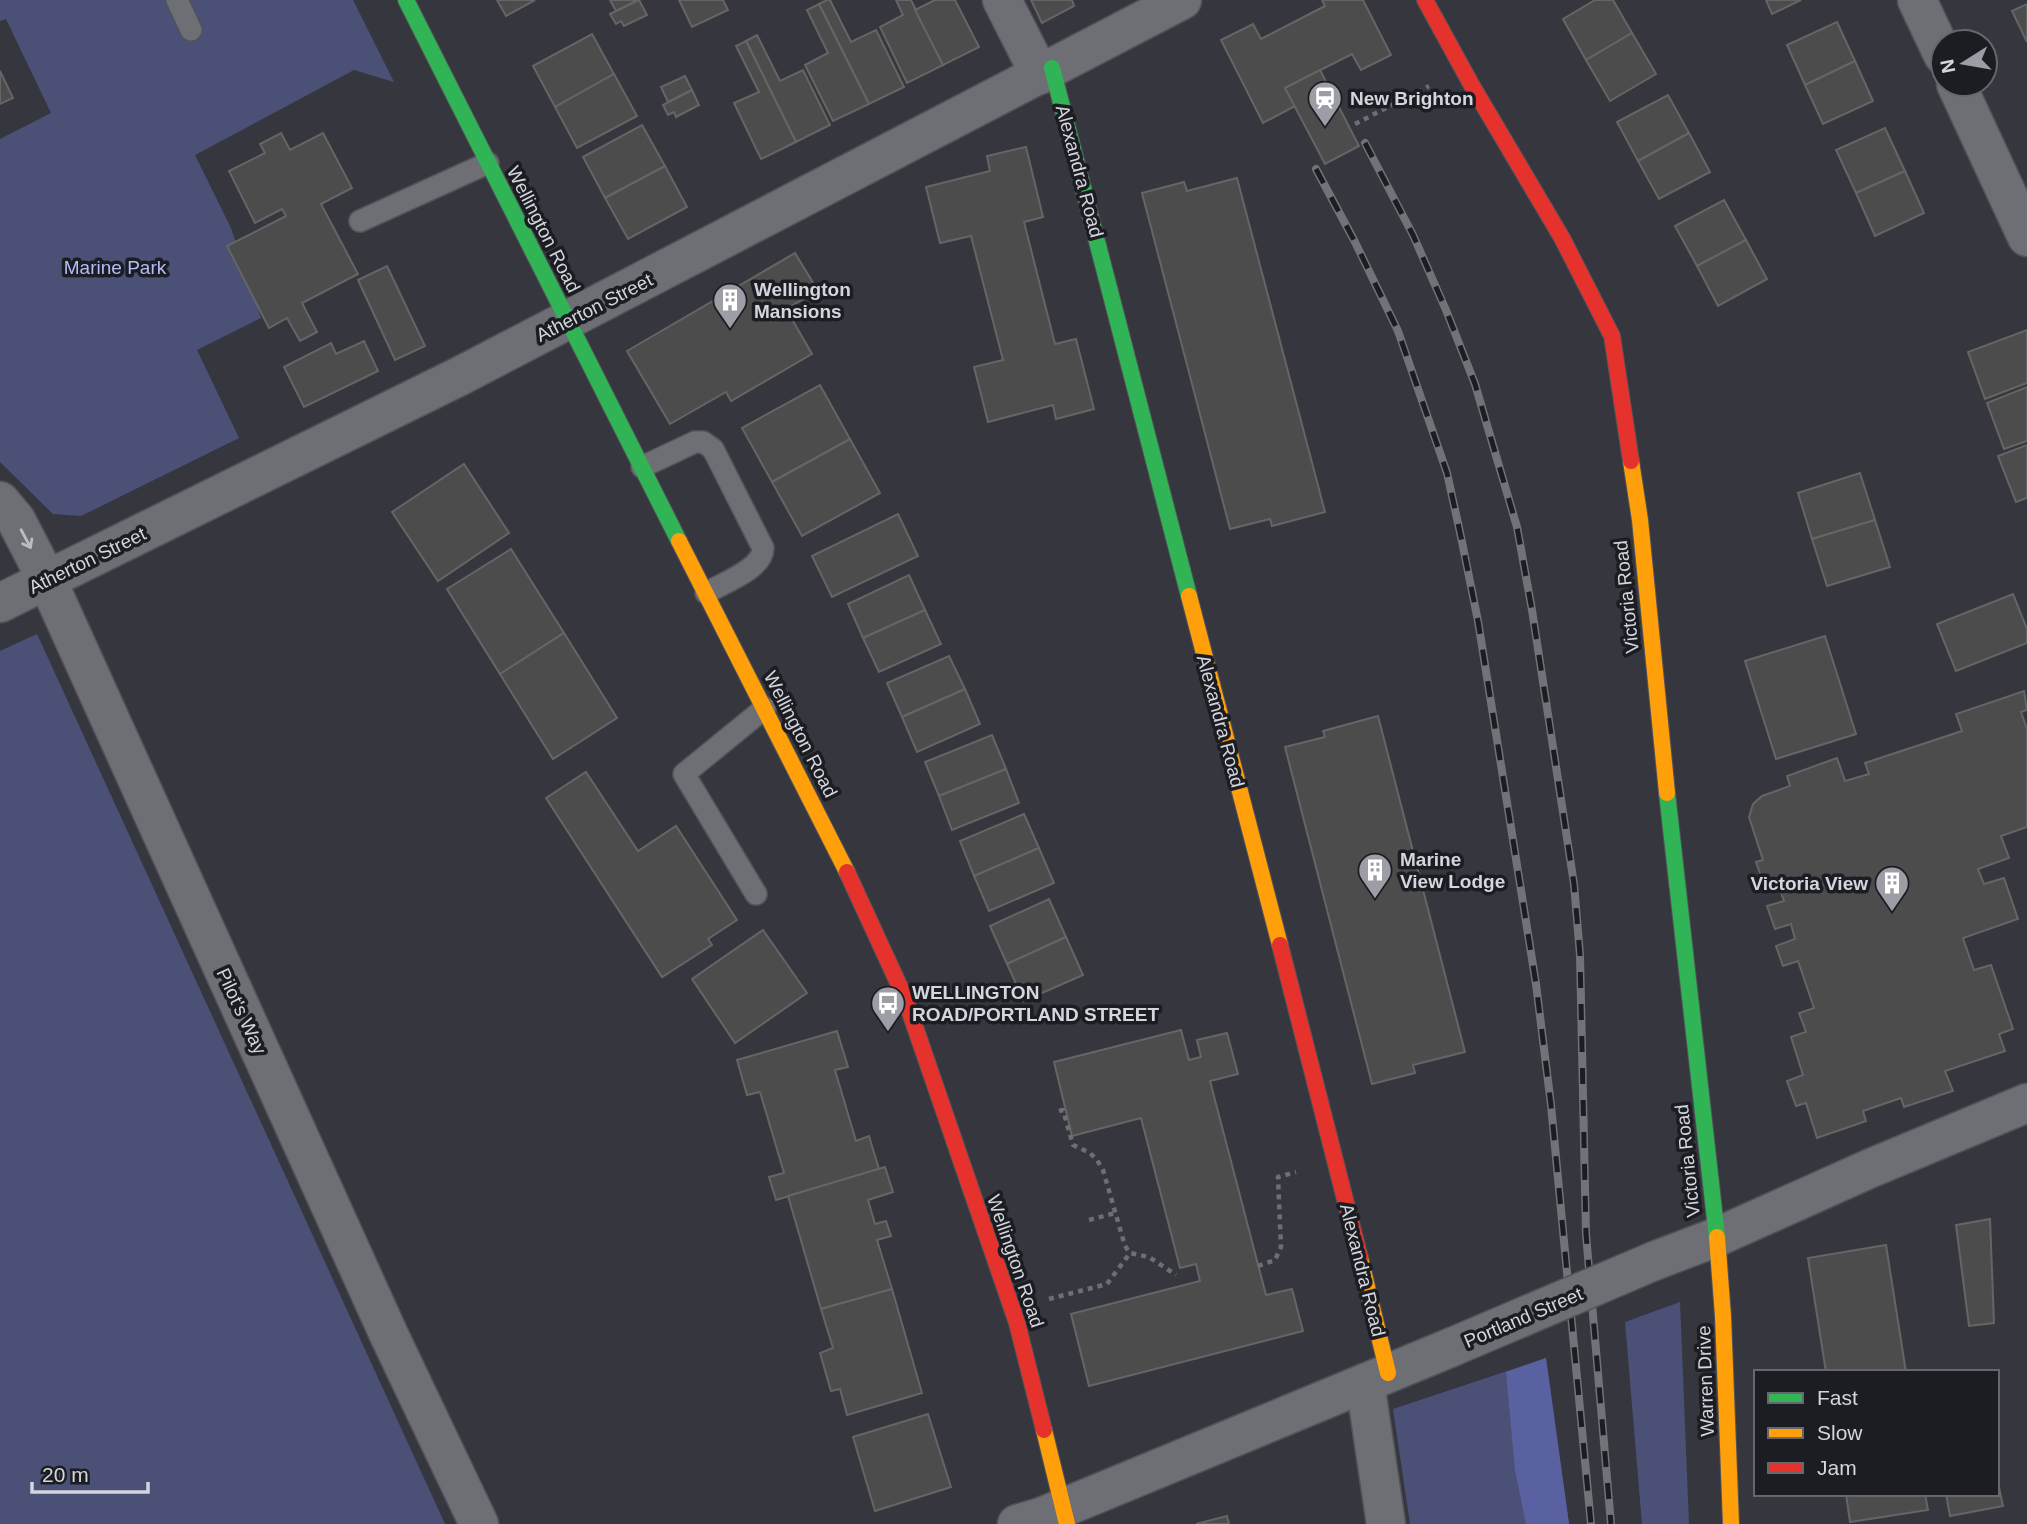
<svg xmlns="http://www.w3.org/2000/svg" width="2027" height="1524" viewBox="0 0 2027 1524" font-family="Helvetica,sans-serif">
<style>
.green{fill:#4b5176}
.forest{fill:#5961a1}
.building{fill:#4d4c4d;stroke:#666565;stroke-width:2}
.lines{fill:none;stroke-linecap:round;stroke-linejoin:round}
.lane-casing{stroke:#525359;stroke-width:24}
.street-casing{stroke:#525359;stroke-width:41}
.fast-casing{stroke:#525359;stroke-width:18}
.slow-casing{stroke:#525359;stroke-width:18}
.jam-casing{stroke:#525359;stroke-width:18}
.path{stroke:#6e6f74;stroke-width:4.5;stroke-dasharray:5 5;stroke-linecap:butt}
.lane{stroke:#6e6f74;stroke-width:21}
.street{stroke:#6e6f74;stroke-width:38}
.fast{stroke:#30b455;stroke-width:16}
.slow{stroke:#ff9f0a;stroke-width:16}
.jam{stroke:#e5322d;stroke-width:16}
.rail-casing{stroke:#727378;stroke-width:8}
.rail{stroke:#1b1d22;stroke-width:5;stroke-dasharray:16;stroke-linecap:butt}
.street-bridge-casing{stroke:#525359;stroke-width:41;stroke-linecap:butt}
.street-bridge{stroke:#6e6f74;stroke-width:38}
.oneway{stroke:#babcc3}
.labels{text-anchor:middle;stroke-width:7;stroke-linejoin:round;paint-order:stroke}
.poi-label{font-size:19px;font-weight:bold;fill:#d4d5dd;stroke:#1b1d22;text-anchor:start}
.street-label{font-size:19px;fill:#d4d5dd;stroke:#1b1d22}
.park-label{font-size:19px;fill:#b3bdfa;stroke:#1b1d22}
</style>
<rect width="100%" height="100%" fill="#36373e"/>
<g class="green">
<path d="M0,0H353L394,82L354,70L195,155L231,228L261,318L197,350L239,438L81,516L53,514L0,462V139L51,113L6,19L0,21Z"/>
<path d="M37,634L445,1524H0V651Z"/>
<path d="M1680,1302L1689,1524H1642L1625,1322Z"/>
<path d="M1546,1358L1569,1524H1410L1393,1409Z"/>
</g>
<path class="forest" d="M1546,1358L1569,1524H1526L1515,1470L1506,1372Z"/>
<g class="building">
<path d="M497,0H535L506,16Z"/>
<path d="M610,0H638L616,11Z"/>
<path d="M639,0L647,15L624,26L621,21L616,24L610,14Z"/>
<path d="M679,0H723L728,10L692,27Z"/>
<path d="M827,0H830L851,42L876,30L904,87L869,104L819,4Z"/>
<path d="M896,0H911L943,65L907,83L880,27L903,15Z"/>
<path d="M935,0H955L979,47L943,65L915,10Z"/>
<path d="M1031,0H1072L1074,6L1042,23Z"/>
<path d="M1322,0H1363L1391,55L1361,70L1352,54L1285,88L1295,106L1263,123L1221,40L1253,24L1261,39L1325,6Z"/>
<path d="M1595,0H1613L1632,33L1586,60L1563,19Z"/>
<path d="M1766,0H1801L1772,14Z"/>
<path d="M819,4L869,104L833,121L805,65L828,53L807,10Z"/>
<path d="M2027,4V42L2012,11Z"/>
<path d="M1837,22L1855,61L1805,85L1787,45Z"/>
<path d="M1632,33L1656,74L1610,101L1586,60Z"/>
<path d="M592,34L614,74L555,107L533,66Z"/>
<path d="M757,35L780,81L803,70L830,125L796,142L746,41Z"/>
<path d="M746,41L796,142L761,159L734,103L759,92L736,46Z"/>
<path d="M1855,61L1873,101L1823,124L1805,85Z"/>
<path d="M1320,70L1359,146L1325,164L1285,88Z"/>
<path d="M0,71L13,98L0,104Z"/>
<path d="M614,74L637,116L577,148L555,107Z"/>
<path d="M685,76L692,90L668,102L661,87Z"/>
<path d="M692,90L699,105L676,117L674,112L668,115L663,105Z"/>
<path d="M1668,95L1689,133L1638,161L1617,122Z"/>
<path d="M642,125L665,166L605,198L583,157Z"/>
<path d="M1885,128L1905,171L1856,193L1836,150Z"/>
<path d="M281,133L290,150L323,133L352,188L321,204L358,274L302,303L317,332L300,341L287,318L269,328L227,246L286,216L282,209L255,223L229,171L265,153L260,144Z"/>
<path d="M1689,133L1710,172L1659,199L1638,161Z"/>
<path d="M1026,147L1043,217L1024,222L1055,344L1076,339L1094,409L1056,419L1053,405L988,422L974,367L1003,360L971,236L940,243L926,187L990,171L987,156Z"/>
<path d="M665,166L687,207L628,239L605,198Z"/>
<path d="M1905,171L1924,213L1875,236L1856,193Z"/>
<path d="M1237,178L1325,512L1272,526L1270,519L1230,529L1142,193L1184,182L1187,191Z"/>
<path d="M1724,200L1746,240L1697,266L1675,226Z"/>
<path d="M1746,240L1767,279L1718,306L1697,266Z"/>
<path d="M795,253L818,291L786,309L812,354L731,401L726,392L670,424L627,351Z"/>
<path d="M387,266L425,346L395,360L358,280Z"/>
<path d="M2027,330V383L1985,399L1968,352Z"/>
<path d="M364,341L378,371L304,407L284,367L331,343L336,354Z"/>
<path d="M820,385L850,439L772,482L742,428Z"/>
<path d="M2027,387V441L2004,449L1987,403Z"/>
<path d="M850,439L880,493L802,536L772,482Z"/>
<path d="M2027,445V498L2016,502L1998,456Z"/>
<path d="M464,464L509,533L438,581L392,512Z"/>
<path d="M1860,473L1875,520L1812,539L1798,493Z"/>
<path d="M898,514L918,556L832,597L812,556Z"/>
<path d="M1875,520L1890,567L1827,586L1812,539Z"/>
<path d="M511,549L564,633L500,674L447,589Z"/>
<path d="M909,575L925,610L863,638L848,604Z"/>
<path d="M2013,594L2027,629V643L1956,671L1937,624Z"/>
<path d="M925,610L941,644L879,672L863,638Z"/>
<path d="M564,633L617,718L553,759L500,674Z"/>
<path d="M1825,636L1856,734L1776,759L1745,661Z"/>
<path d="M949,656L965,689L902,717L887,683Z"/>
<path d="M965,689L980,724L917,752L902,717Z"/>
<path d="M2024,691L2027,710L2021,712L2027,729V827L2001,836L2009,858L1978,869L1984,884L2004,878L2018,919L1963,938L1974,970L1991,965L2013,1029L1999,1034L2005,1051L1945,1071L1953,1091L1904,1107L1901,1098L1863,1111L1866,1121L1817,1138L1806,1103L1796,1106L1787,1081L1803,1075L1791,1037L1806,1032L1799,1013L1814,1008L1798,961L1783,966L1776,946L1795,939L1791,924L1775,929L1767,906L1784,901L1776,878L1763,882L1756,862L1763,860L1749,817L1753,804L1762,796L1790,786L1787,776L1837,758L1845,781L1869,774L1865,763L1962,731L1956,714Z"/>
<path d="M1378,716L1465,1052L1413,1065L1415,1073L1372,1084L1285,747L1325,737L1323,731Z"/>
<path d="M992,735L1006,769L939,796L925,762Z"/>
<path d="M1006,769L1019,803L952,830L939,796Z"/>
<path d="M586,772L638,851L676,826L737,920L708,939L712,945L662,977L546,798Z"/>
<path d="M1024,814L1039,848L974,876L960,841Z"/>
<path d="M1039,848L1054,883L989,911L974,876Z"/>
<path d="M1049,899L1066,937L1007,964L990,926Z"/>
<path d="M763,930L807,993L735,1043L692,979Z"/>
<path d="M1066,937L1083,975L1024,1001L1007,964Z"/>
<path d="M1181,1030L1189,1060L1201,1057L1197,1040L1227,1033L1238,1074L1210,1081L1266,1295L1292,1289L1303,1331L1089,1386L1071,1314L1200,1281L1196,1264L1180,1268L1141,1118L1072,1136L1054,1062Z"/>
<path d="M837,1031L848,1067L835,1070L856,1141L869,1136L879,1169L776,1200L769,1177L784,1173L760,1092L747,1095L737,1060Z"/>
<path d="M885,1167L893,1192L868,1200L875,1224L886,1221L891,1236L877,1240L892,1289L821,1309L788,1196Z"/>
<path d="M1990,1219L1994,1323L1969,1326L1956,1225Z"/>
<path d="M1886,1245L1906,1372H1826L1808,1258Z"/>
<path d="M892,1289L922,1393L847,1415L840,1389L831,1391L820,1353L833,1348L821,1309Z"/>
<path d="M928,1414L951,1487L875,1511L853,1437Z"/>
<path d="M1997,1478L2003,1506L1950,1516L1946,1494H1997Z"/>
<path d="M1846,1494H1925L1928,1510L1850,1522Z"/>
<path d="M1227,1516L1229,1524H1196Z"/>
</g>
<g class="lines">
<g class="lane-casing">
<g id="lane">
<path d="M177,0L191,30"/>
<path d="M360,221L488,163"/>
<path d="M642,467L695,442H703L713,449L763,548C763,569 723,583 706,593"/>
<path d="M756,894L684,774L765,708"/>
</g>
</g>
<g class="street-casing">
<g id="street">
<path d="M1002,0L1040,75"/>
<path d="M1917,0L1943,55"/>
<path d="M1956,84L2027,237"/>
<path d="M0,501L16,520L47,580L389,1335L479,1524"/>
<path d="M0,603L460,376L1182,0"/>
<path d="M1654,1261L1717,1237L1871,1168L2027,1103"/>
<path d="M1365,1383L1386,1524"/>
<path d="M1017,1524L1041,1517L1452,1347"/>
</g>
</g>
<g class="fast-casing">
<g id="fast">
<path d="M406,0L679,541"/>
<path d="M1052,68L1189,596"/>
<path d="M1667,793L1717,1237"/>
</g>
</g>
<g class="slow-casing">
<g id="slow">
<path d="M1631,461L1640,520L1667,793"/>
<path d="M679,541L847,872"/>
<path d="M1189,596L1280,945"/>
<path d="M1717,1237L1723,1316L1731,1524"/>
<path d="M1360,1258L1388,1373"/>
<path d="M1044,1430L1067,1524"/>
</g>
</g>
<g class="jam-casing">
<g id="jam">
<path d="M1425,0L1471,84L1562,238L1612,336L1631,461"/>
<path d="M847,872L905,998L1017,1323L1044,1430"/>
<path d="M1280,945L1360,1258"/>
</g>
</g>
<g class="path">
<path d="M1355,124L1429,86"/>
<path d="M1059,1111L1063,1110L1073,1145L1090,1153L1097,1160L1103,1170L1125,1246L1130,1253L1149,1257L1176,1275"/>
<path d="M1089,1220L1115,1213"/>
<path d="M1258,1266L1275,1260L1281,1247L1278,1177L1296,1172"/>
<path d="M1049,1299L1107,1284L1130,1253"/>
</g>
<use href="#lane" class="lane"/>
<use href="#street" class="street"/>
<use href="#fast" class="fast"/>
<use href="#slow" class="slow"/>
<use href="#jam" class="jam"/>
<g class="rail-casing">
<g id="rail">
<path d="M1365,143L1413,235L1446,310L1475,384L1517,527L1532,610L1574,884L1580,955L1586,1234L1611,1524"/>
<path d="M1316,169L1355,242L1398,331L1447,473L1461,537L1478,621L1536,984L1551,1105L1591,1524"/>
</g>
</g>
<use href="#rail" class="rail"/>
<g class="street-bridge-casing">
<path id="street-bridge" d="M1452,1347L1654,1261"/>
</g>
<use href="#street-bridge" class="street-bridge"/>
</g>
<defs><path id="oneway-shaft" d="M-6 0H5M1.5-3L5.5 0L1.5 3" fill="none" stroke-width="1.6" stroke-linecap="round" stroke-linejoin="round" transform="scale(1.75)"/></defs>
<use class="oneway" href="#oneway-shaft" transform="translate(26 539) rotate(62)"/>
<defs>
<g id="station-pin" transform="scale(1.75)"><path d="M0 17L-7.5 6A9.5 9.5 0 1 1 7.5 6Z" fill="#9d9ea5" stroke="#1b1d22"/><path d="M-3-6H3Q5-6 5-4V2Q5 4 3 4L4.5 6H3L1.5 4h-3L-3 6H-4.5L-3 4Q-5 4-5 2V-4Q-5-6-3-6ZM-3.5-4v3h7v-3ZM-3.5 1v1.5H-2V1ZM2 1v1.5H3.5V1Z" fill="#fff"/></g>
<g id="building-pin" transform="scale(1.75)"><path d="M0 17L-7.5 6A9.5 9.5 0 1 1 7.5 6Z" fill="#9d9ea5" stroke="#1b1d22"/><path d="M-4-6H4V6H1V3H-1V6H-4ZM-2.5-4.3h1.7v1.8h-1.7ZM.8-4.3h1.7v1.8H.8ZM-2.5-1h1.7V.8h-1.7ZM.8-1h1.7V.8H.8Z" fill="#fff"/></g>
<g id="bus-pin" transform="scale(1.75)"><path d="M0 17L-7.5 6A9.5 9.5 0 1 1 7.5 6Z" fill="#9d9ea5" stroke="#1b1d22"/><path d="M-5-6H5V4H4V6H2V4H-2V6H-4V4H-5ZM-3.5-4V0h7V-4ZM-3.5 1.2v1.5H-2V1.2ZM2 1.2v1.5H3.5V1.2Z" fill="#fff"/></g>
</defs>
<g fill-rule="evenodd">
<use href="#station-pin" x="1325" y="98"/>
<use href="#building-pin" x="730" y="300"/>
<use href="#building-pin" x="1375" y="870"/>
<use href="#building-pin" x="1892" y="883"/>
<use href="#bus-pin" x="888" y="1003"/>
</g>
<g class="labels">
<g class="poi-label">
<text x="1350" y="105">New Brighton</text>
<text x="754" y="296">Wellington<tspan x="754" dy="22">Mansions</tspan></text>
<text x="1400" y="866">Marine<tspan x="1400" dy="22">View Lodge</tspan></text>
<text x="1868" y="890" text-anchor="end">Victoria View</text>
<text x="912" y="999">WELLINGTON<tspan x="912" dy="22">ROAD/PORTLAND STREET</tspan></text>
</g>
<g class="street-label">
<text transform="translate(1080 171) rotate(75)" y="7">Alexandra Road</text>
<text transform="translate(544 229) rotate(63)" y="7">Wellington Road</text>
<text transform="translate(594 307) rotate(-27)" y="7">Atherton Street</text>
<text transform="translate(87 560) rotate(-26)" y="7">Atherton Street</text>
<text transform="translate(1626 597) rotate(-96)" y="7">Victoria Road</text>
<text transform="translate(1221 721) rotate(75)" y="7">Alexandra Road</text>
<text transform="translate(801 734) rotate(63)" y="7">Wellington Road</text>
<text transform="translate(242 1011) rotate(65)" y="7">Pilot's Way</text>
<text transform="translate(1687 1161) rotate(-96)" y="7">Victoria Road</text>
<text transform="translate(1016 1261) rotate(71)" y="7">Wellington Road</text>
<text transform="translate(1363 1270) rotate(76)" y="7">Alexandra Road</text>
<text transform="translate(1523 1317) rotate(-23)" y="7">Portland Street</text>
<text transform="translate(1705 1381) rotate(-92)" y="7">Warren Drive</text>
</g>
<g class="park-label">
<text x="115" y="274">Marine Park</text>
</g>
</g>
<rect x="1754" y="1370" width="245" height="126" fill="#1b1d22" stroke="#65676d" stroke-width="2"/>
<rect x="1768" y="1393" width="35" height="10" fill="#30b455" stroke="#65676d" stroke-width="2"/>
<text x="1817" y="1405" font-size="21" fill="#d4d5dd">Fast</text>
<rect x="1768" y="1428" width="35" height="10" fill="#ff9f0a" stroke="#65676d" stroke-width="2"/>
<text x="1817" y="1440" font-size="21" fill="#d4d5dd">Slow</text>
<rect x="1768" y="1463" width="35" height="10" fill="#e5322d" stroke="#65676d" stroke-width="2"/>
<text x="1817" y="1475" font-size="21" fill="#d4d5dd">Jam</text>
<g transform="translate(1964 63) rotate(259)"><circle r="33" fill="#1b1d22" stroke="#65676d" stroke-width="2"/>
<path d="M0-5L12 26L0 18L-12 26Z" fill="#9d9ea5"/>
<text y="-10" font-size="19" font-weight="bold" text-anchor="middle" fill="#d4d5dd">N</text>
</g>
<path d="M32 1482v10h116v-10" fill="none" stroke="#d4d5dd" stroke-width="3.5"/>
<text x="42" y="1482" font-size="21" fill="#d4d5dd" stroke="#1b1d22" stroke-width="5" paint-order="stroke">20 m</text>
</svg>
